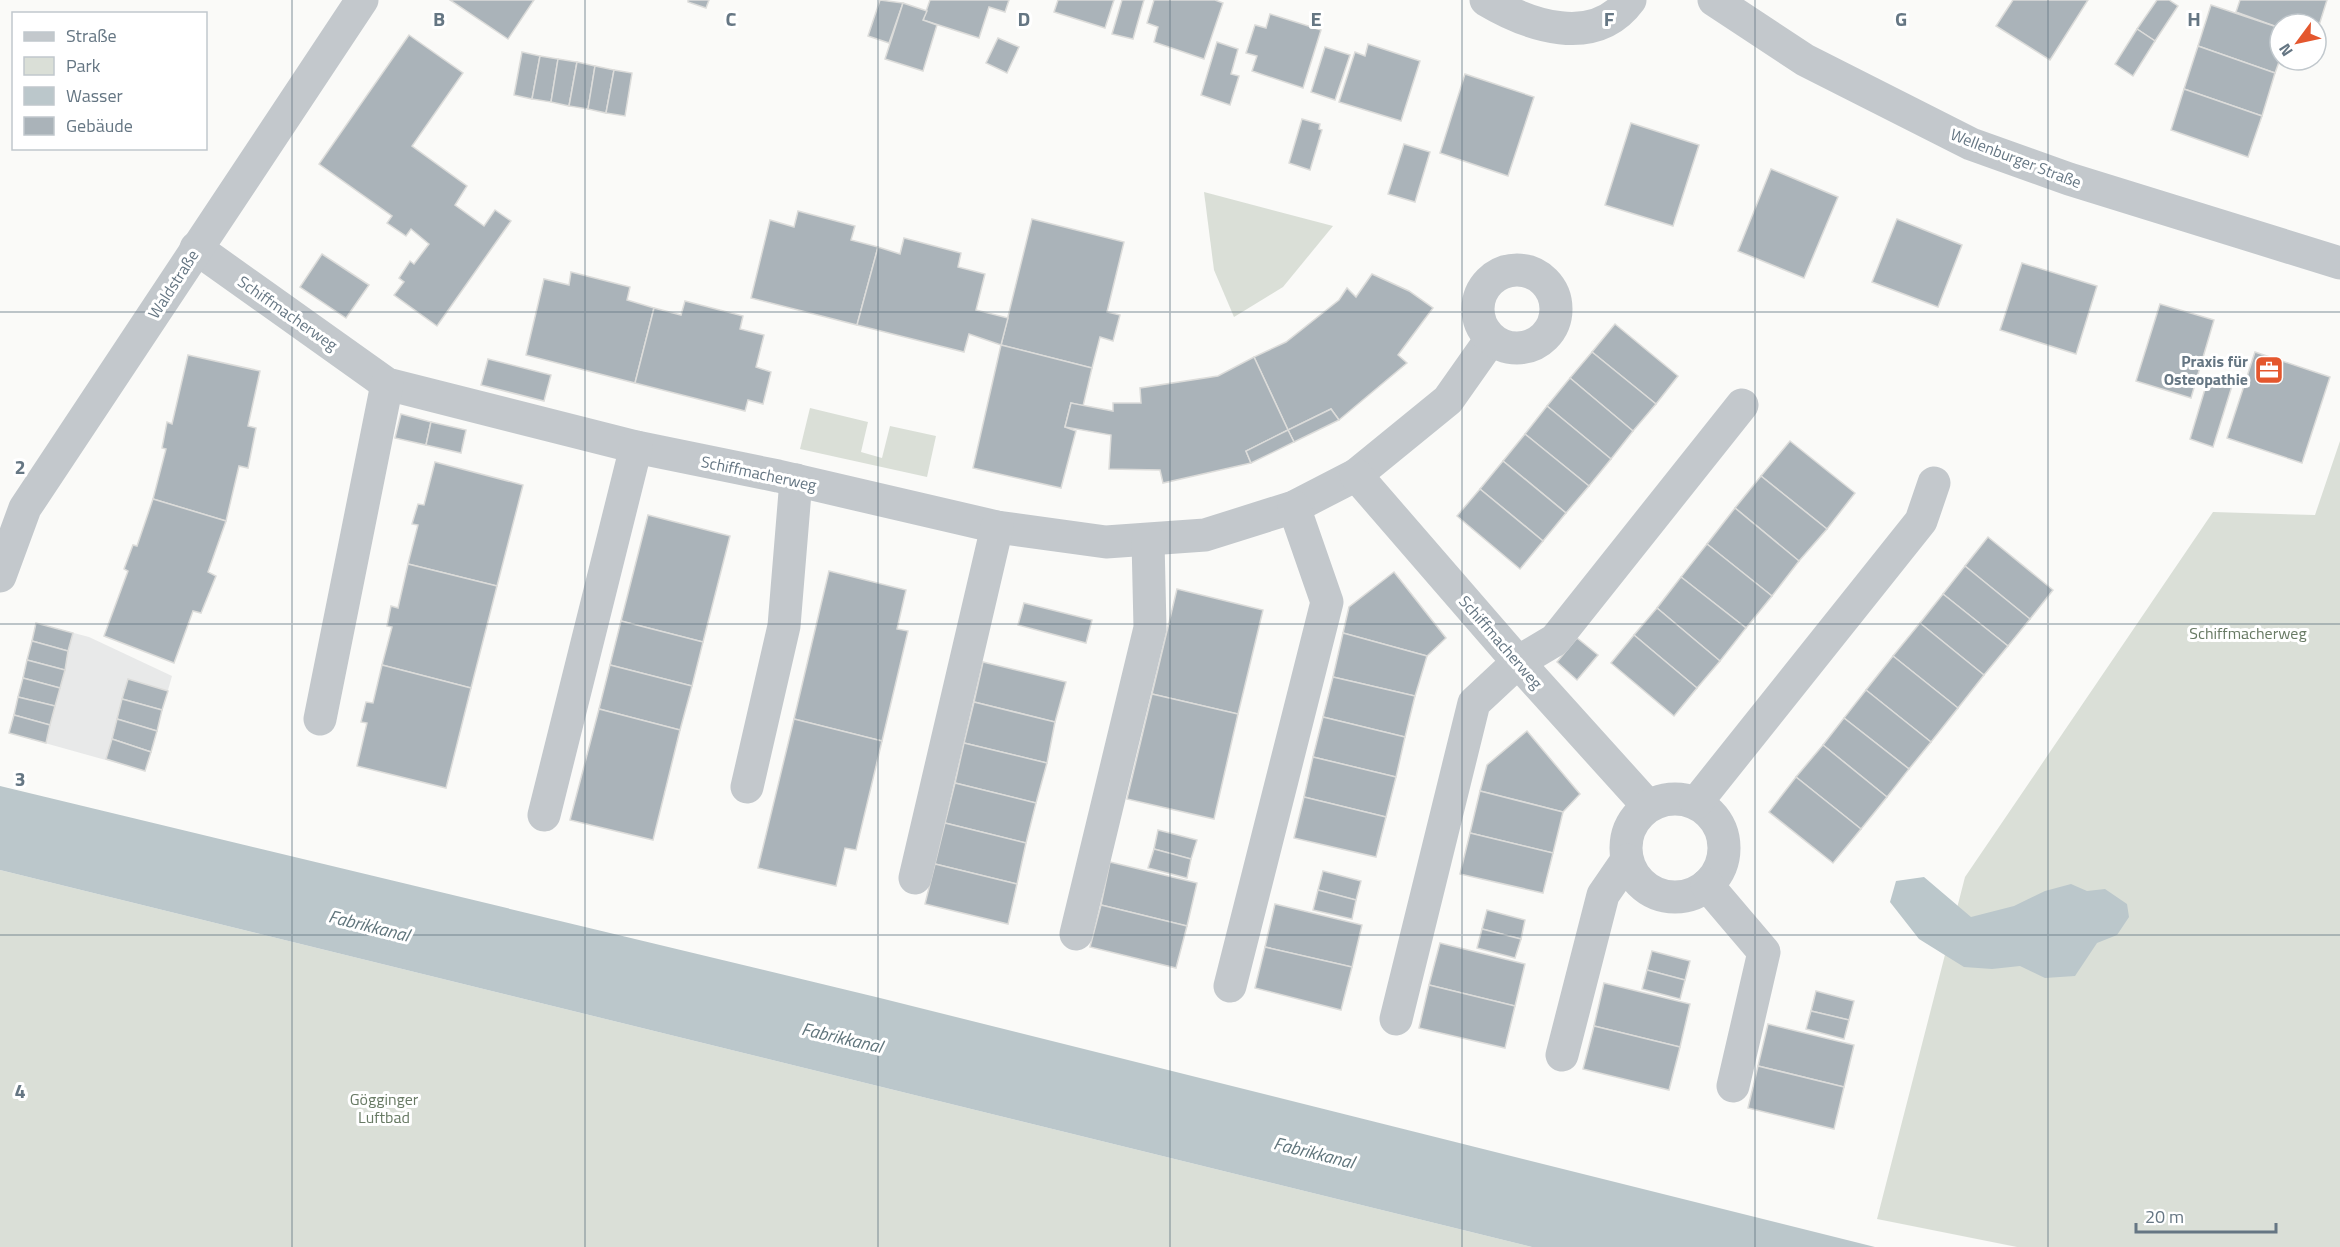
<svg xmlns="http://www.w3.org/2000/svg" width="2340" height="1247" viewBox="0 0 2340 1247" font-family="'Titillium Web',sans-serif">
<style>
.built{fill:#e8e9e9}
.green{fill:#dadfd7}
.water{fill:#bbc7cb}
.building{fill:#aab3b9;stroke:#dcdcda;stroke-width:1.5}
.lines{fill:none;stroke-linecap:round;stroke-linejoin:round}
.minor{stroke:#c3c8cc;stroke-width:33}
.grid{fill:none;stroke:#657683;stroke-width:1.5;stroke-opacity:0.55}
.labels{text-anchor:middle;stroke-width:6;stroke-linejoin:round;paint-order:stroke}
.street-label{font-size:16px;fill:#657683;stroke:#fff}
.poi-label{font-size:16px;font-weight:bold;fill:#657683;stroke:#fff;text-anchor:end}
.park-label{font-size:16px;fill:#687a64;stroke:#fff}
.water-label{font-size:18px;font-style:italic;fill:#60757c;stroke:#fff}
.grid-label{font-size:20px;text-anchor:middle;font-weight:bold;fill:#657683;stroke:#fff;stroke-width:6;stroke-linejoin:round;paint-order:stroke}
</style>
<rect width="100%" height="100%" fill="#fafaf8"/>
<path class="built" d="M36,623L89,637L172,676L145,771L9,733Z"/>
<g class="green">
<path d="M1204,192L1333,226L1283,287L1234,317L1214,270Z"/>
<path d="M810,408L868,422L861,452L882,458L890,426L936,436L927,477L800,449Z"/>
<path d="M2340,441V1247H2017L1877,1219L1965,877L2213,512L2315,515Z"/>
<path d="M0,870L1532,1247H0Z"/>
</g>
<g class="water">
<path d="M0,786L880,998L1875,1247H1532L0,870Z"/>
<path d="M1924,877L1971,917L2014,906L2045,891L2071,884L2087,891L2105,889L2127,904L2129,917L2117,935L2097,943L2075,976L2045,978L2020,966L1992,969L1964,967L1919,939L1890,902L1896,881Z"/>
</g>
<g class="building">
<path d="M450,0H534L508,39Z"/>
<path d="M688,0H709L706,8L688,2Z"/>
<path d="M880,0L903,3L889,43L868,36Z"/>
<path d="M930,0H1009L1005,12L989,7L979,38L923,20Z"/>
<path d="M1058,0H1114L1105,28L1054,12Z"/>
<path d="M1122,0H1144L1133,39L1112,34Z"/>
<path d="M1154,0H1215L1223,3L1204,59L1154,42L1158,27L1147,23Z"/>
<path d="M2013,0H2088L2050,60L1996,26Z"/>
<path d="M2157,0H2169L2178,6L2155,41L2137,29Z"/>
<path d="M2240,0H2327L2316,35V24H2280V28L2236,12Z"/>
<path d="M903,3L927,11L923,20L937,25L923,71L885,59Z"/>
<path d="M2211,5L2280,28V59L2275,73L2198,46Z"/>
<path d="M1270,14L1321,30L1303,88L1252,71L1257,56L1246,53L1255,25L1266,28Z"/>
<path d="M2137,29L2155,41L2133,76L2115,64Z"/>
<path d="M409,35L463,73L412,146L467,186L455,205L484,226L495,210L511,221L437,326L394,295L404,282L399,278L410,261L414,264L429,244L411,229L406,236L387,223L392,216L319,164Z"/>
<path d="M998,38L1019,47L1007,73L986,63Z"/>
<path d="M1217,42L1238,49L1231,74L1239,76L1230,105L1201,95Z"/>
<path d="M1368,44L1420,61L1401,121L1339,102L1355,52L1365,56Z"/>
<path d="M2198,46L2275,73L2262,116L2184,89Z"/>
<path d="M1325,47L1350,55L1335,100L1311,92Z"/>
<path d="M522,52L540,56L532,99L514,95Z"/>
<path d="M540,56L558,59L551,102L532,99Z"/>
<path d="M558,59L577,62L569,106L551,102Z"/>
<path d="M577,62L595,66L588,109L569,106Z"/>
<path d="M595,66L614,70L606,113L588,109Z"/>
<path d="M614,70L632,73L625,116L606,113Z"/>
<path d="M1465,74L1534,97L1508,176L1440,153Z"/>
<path d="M2184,89L2262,116L2248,157L2171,130Z"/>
<path d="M1302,119L1320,124L1319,129L1322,130L1310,170L1289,163Z"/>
<path d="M1631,123L1699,145L1673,226L1605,205Z"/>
<path d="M1404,144L1430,152L1415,202L1388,194Z"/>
<path d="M1771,169L1838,197L1804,278L1738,251Z"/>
<path d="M798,211L855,226L851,240L878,247L857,325L751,298L770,220L794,227Z"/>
<path d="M1032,219L1124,242L1107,312L1120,315L1113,341L1100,337L1092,368L1001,345Z"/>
<path d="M1897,219L1962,245L1938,307L1872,282Z"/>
<path d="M904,238L961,253L958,267L985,274L976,310L1008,318L1001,345L969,334L964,352L857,325L878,247L900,254Z"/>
<path d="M322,254L369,285L346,318L300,287Z"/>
<path d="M2022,263L2097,286L2076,354L2000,330Z"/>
<path d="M571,272L630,287L627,300L654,308L635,383L526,355L544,279L569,285Z"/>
<path d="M1372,274L1409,291L1433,308L1398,355L1407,363L1339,420L1331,409L1288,430L1254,357L1286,342L1339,300L1347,288L1356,297Z"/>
<path d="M685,301L743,316L740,329L764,335L756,367L771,372L763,404L748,400L745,411L635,383L654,308L681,315Z"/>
<path d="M2160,304L2214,320L2191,398L2136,381Z"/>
<path d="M1615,324L1678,376L1656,404L1592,352Z"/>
<path d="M1001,345L1092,368L1083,406L1071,403L1065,427L1076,431L1061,488L973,468Z"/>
<path d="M1592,352L1656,404L1633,431L1570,378Z"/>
<path d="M2255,352L2330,377L2302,463L2227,438Z"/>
<path d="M188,355L260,371L248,426L256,428L248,468L239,466L226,521L153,499L166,449L162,448L167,422L172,424Z"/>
<path d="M1254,357L1288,430L1246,451L1251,463L1163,483L1160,470L1109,469L1111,435L1065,427L1071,403L1113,411V403H1141L1140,388L1218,376Z"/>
<path d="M488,359L551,375L544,401L481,385Z"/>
<path d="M1570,378L1633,431L1611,459L1547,406Z"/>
<path d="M2208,379L2232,386L2213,447L2190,439Z"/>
<path d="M1547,406L1611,459L1589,486L1525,434Z"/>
<path d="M1331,409L1339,420L1294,442L1288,430Z"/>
<path d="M401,414L431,422L426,445L395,438Z"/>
<path d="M431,422L466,430L461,453L426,445Z"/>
<path d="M1288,430L1294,442L1251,463L1246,451Z"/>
<path d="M1525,434L1589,486L1566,513L1503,461Z"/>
<path d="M1790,441L1855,493L1827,529L1761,476Z"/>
<path d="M1503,461L1566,513L1543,541L1480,489Z"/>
<path d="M435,462L523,485L497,586L408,564L418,525L412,524L418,504L424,505Z"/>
<path d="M1761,476L1827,529L1799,561L1735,508Z"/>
<path d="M1480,489L1543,541L1520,569L1457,516Z"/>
<path d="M153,499L226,521L208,572L216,576L201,613L193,611L174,663L104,636L128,571L124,569L133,545L137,546Z"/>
<path d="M1735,508L1799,561L1772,596L1707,544Z"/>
<path d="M648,515L730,536L703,642L621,621Z"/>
<path d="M1988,537L2053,590L2030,619L1965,566Z"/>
<path d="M1707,544L1772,596L1746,628L1681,577Z"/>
<path d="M408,564L497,586L471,688L382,665L392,627L387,626L391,606L398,608Z"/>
<path d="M1965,566L2030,619L2008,646L1943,594Z"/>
<path d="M829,571L906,590L897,629L908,631L882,741L794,719Z"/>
<path d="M1394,572L1446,638L1427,656L1343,633L1349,607Z"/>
<path d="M1681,577L1746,628L1720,661L1657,608Z"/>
<path d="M1177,589L1263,610L1238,714L1152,694Z"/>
<path d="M1943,594L2008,646L1984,675L1920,623Z"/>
<path d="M1024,603L1092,620L1086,643L1018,625Z"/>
<path d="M1657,608L1720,661L1697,688L1634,635Z"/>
<path d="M621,621L703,642L692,686L610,665Z"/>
<path d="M36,623L73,633L68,651L32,641Z"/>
<path d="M1920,623L1984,675L1958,708L1893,656Z"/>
<path d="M1343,633L1427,656L1415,696L1333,677Z"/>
<path d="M1634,635L1697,688L1674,716L1611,663Z"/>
<path d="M1577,638L1598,655L1577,680L1557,662Z"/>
<path d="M32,641L68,651L65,670L27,660Z"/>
<path d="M1893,656L1958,708L1931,742L1866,690Z"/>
<path d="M27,660L65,670L60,688L23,678Z"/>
<path d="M983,662L1066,682L1055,722L974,702Z"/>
<path d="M382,665L471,688L446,788L357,766L367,723L361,722L366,702L373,703Z"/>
<path d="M610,665L692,686L680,730L599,709Z"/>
<path d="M1333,677L1415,696L1405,737L1323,717Z"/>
<path d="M23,678L60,688L55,706L18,697Z"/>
<path d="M128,679L168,691L162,710L122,699Z"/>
<path d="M1866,690L1931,742L1909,769L1844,718Z"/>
<path d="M1152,694L1238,714L1214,819L1127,799Z"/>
<path d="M18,697L55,706L50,725L14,715Z"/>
<path d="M122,699L162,710L157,731L117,719Z"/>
<path d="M974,702L1055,722L1047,763L964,743Z"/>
<path d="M599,709L680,730L653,840L570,820Z"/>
<path d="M14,715L50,725L46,743L9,733Z"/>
<path d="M1323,717L1405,737L1396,777L1313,757Z"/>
<path d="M1844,718L1909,769L1887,797L1823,745Z"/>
<path d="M117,719L157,731L151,752L112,739Z"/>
<path d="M794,719L882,741L856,850L845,848L836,886L758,868Z"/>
<path d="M1527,731L1580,794L1563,812L1480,791L1487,765Z"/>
<path d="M112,739L151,752L145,771L106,759Z"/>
<path d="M964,743L1047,763L1036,803L955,783Z"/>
<path d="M1823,745L1887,797L1861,829L1796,777Z"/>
<path d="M1313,757L1396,777L1386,817L1304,797Z"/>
<path d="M1796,777L1861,829L1833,863L1769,812Z"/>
<path d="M955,783L1036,803L1026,843L945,823Z"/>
<path d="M1480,791L1563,812L1553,853L1470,833Z"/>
<path d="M1304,797L1386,817L1376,857L1294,838Z"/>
<path d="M945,823L1026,843L1017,884L935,864Z"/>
<path d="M1158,830L1197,840L1191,859L1154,849Z"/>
<path d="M1470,833L1553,853L1543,893L1460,874Z"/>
<path d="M1154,849L1191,859L1187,878L1148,868Z"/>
<path d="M1110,862L1197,883L1187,926L1101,905Z"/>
<path d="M935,864L1017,884L1008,924L925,904Z"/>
<path d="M1323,871L1361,881L1356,900L1318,890Z"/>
<path d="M1318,890L1356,900L1352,919L1313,910Z"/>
<path d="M1275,904L1362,925L1352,967L1265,947Z"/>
<path d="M1101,905L1187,926L1176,968L1090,947Z"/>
<path d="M1487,910L1525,920L1521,939L1482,929Z"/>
<path d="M1482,929L1521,939L1515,958L1477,948Z"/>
<path d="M1440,943L1525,964L1515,1006L1429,985Z"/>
<path d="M1265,947L1352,967L1341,1010L1255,988Z"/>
<path d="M1652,951L1690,961L1685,980L1647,970Z"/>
<path d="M1647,970L1685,980L1680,999L1642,989Z"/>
<path d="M1604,983L1690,1004L1680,1047L1594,1026Z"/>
<path d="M1429,985L1515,1006L1505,1048L1419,1028Z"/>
<path d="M1816,991L1854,1001L1849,1020L1811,1011Z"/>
<path d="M1811,1011L1849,1020L1844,1039L1806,1029Z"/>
<path d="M1768,1024L1854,1045L1844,1087L1758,1066Z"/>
<path d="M1594,1026L1680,1047L1669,1090L1583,1069Z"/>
<path d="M1758,1066L1844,1087L1834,1129L1748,1108Z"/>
</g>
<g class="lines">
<g class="minor">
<path d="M1486,0C1528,25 1594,49 1630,0"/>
<path d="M1714,0L1805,60L1971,144L2069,179L2340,263"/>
<path d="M196,248L387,384L636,447L778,476L997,527L1106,542L1205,535L1294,507L1356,475L1448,400L1491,339"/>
<circle cx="1517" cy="309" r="39"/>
<path d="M1356,475L1518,662L1648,806"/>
<path d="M0,576L25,508L362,0"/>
<path d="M320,719L387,384"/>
<path d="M747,787L784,626L796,480"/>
<circle cx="1675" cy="848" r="49"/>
<path d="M1696,803L1921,521L1934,483"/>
<path d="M544,815L636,447"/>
<path d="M915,878L997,527"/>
<path d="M1707,885L1764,952L1733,1086"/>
<path d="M1076,934L1150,628L1148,540"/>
<path d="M1230,986L1327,602L1294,507"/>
<path d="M1396,1019L1474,703L1518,662L1555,640L1742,405"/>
<path d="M1562,1055L1603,895L1627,860"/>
</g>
</g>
<path class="grid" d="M292,0V1247M585,0V1247M878,0V1247M1170,0V1247M1462,0V1247M1755,0V1247M2048,0V1247M0,312H2340M0,624H2340M0,935H2340"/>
<defs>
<g id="office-square" transform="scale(1.5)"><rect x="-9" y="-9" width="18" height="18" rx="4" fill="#e4572e" stroke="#fff"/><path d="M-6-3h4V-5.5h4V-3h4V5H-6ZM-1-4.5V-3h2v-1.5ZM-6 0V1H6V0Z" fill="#fff"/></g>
</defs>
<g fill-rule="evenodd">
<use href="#office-square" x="2269" y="370"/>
</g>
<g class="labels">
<g class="street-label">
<text transform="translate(2016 158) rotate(21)" y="6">Wellenburger Straße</text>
<text transform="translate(173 284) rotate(-57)" y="6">Waldstraße</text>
<text transform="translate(288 313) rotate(35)" y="6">Schiffmacherweg</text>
<text transform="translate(759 473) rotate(12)" y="6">Schiffmacherweg</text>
<text transform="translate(1501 642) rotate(49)" y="6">Schiffmacherweg</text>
</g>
<g class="poi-label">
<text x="2248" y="367">Praxis für<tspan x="2248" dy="18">Osteopathie</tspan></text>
</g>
<g class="park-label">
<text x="2248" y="639">Schiffmacherweg</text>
<text x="384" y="1105">Gögginger<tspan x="384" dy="18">Luftbad</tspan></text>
</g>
<g class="water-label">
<text transform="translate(369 926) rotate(14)" y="6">Fabrikkanal</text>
<text transform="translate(842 1038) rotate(13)" y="6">Fabrikkanal</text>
<text transform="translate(1314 1153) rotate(14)" y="6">Fabrikkanal</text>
</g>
</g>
<g class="grid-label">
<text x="439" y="26">B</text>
<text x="731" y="26">C</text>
<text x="1024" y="26">D</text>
<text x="1316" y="26">E</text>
<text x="1609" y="26">F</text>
<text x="1901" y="26">G</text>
<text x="2194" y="26">H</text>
<text x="20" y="474">2</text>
<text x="20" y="786">3</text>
<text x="20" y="1098">4</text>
</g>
<rect x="12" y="12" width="195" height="138" fill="#ffffff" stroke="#c1c8cd" stroke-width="1.5"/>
<rect x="24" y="32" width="30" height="9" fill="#c3c8cc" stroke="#c1c8cd" stroke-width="1.5"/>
<text x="66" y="42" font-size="18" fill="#657683">Straße</text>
<rect x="24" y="57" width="30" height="18" fill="#dadfd7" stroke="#c1c8cd" stroke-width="1.5"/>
<text x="66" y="72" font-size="18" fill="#657683">Park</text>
<rect x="24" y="87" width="30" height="18" fill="#bbc7cb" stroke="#c1c8cd" stroke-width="1.5"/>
<text x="66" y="102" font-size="18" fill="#657683">Wasser</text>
<rect x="24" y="117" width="30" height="18" fill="#aab3b9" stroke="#c1c8cd" stroke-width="1.5"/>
<text x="66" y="132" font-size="18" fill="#657683">Gebäude</text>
<g transform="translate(2298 42) rotate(237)"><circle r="28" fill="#ffffff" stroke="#c1c8cd" stroke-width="1.5"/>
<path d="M0-4.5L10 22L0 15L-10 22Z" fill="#e4572e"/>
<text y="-9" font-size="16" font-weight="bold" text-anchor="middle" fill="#657683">N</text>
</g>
<path d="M2136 1223v9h140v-9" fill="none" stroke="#657683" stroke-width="3"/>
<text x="2145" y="1223" font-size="18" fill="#657683" stroke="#ffffff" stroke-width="4.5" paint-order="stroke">20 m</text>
</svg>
